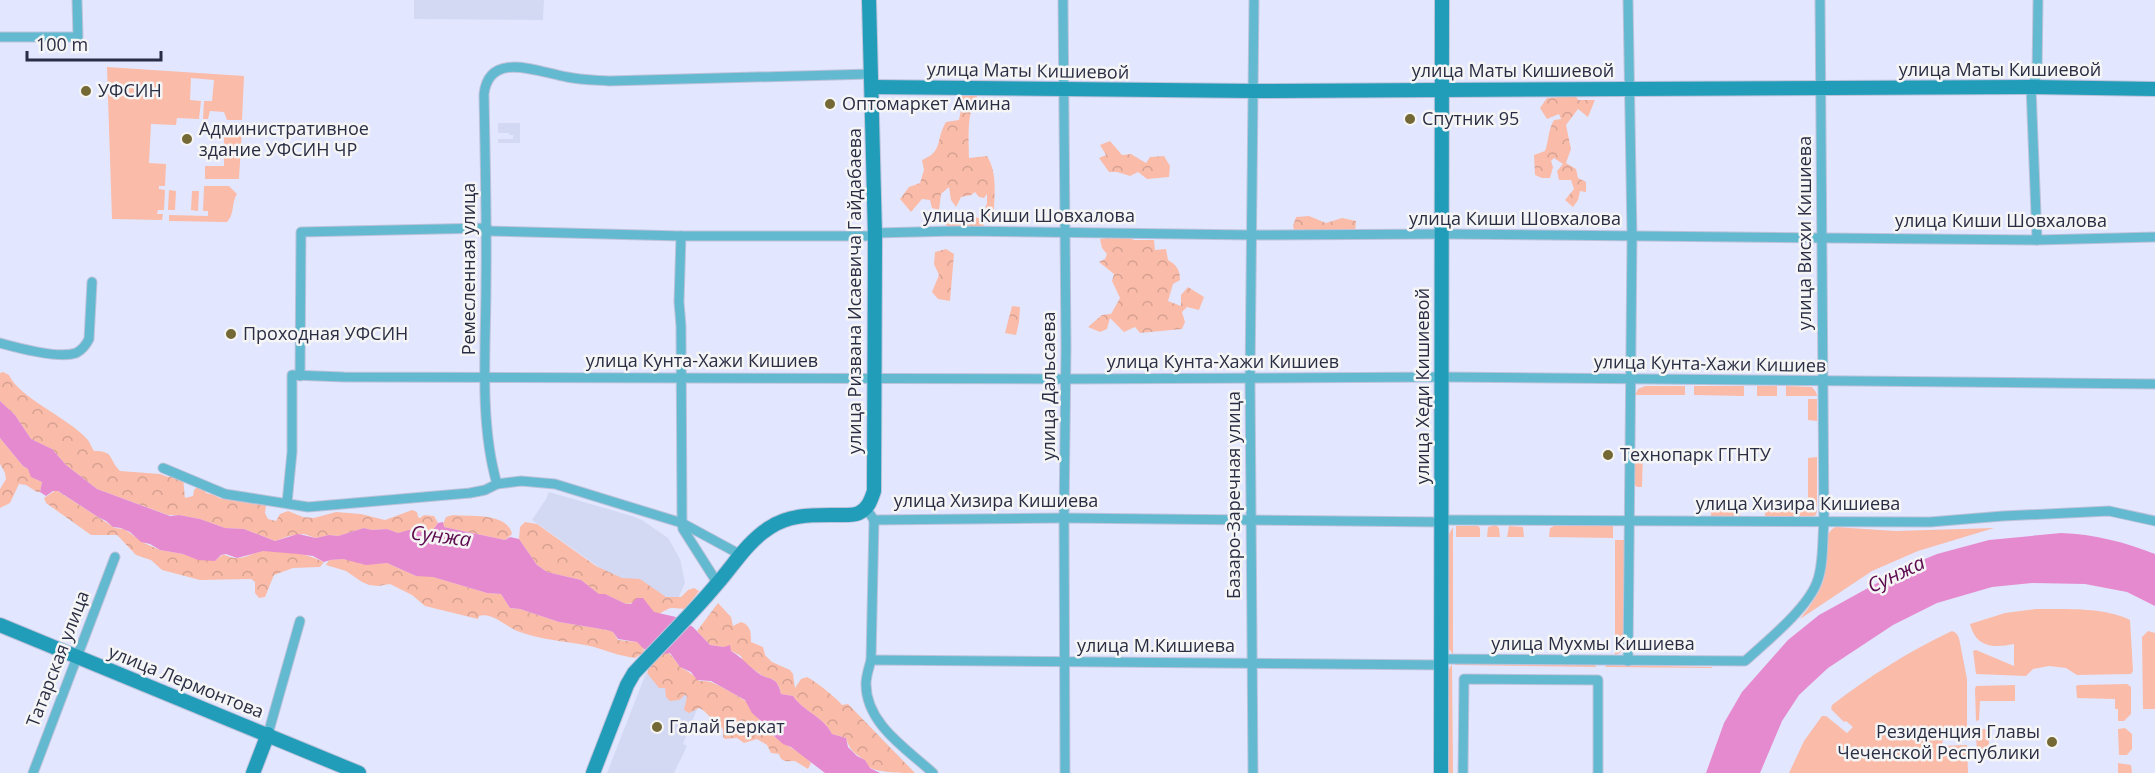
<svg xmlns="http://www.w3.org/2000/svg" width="2155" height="773" viewBox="0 0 2155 773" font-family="'Open Sans',sans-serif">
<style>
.built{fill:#d4d9f3}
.green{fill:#fabba8}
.forest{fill:url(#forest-crowns)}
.water{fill:#e58ace}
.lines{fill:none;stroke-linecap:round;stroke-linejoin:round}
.street-casing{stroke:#bdc2da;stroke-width:11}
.secondary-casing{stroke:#bdc2da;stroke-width:16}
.street{stroke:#63bad0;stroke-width:9}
.secondary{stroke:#219db9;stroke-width:14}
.poi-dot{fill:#746835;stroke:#f5f5f5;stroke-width:2}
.labels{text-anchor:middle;stroke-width:5;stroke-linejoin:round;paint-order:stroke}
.street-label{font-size:18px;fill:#2a2e44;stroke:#f5f5f5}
.poi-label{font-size:18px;fill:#2a2e44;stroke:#f5f5f5;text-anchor:start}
.water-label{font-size:20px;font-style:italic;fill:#5c094e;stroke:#f5f5f5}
</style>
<defs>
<pattern id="forest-crowns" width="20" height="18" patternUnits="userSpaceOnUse" patternTransform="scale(1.5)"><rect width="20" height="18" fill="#fabba8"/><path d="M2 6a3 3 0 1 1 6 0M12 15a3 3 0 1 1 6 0" fill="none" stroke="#d6a192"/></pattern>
</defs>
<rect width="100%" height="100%" fill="#e2e7ff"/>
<g class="built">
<path d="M414,0H544L543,20L414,19Z"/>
<path d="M498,123H520V143H498V139H513V135H509V133H498Z"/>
<path d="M549,492L632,516L642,520L668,538L680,559L685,583L677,601L663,600L606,572L532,520L546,499Z"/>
<path d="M646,673L703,694L683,744L687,746L674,773H607Z"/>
</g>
<g class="green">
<path d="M107,67L244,76L242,120H227L224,112L210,111L208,119H203L204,101H212L214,80L191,78L190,100L201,101L199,119L177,118L176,125L151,124L149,163L166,164L165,186H159V189L165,190L164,210H158L157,214H163L162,220L112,219Z"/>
<path d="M224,128L242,129L239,179H205V166H224Z"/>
<path d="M204,186H229L237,194C231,203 235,214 227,222L169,221V215L208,216V211H203Z"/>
<path d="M169,190L176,191L175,210H168Z"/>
<path d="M192,191H199L198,211L191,210Z"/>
<path d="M1645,386H1685V395H1635L1638,389Z"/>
<path d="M1694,386H1744V396L1694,395Z"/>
<rect x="1757" y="386" width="20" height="10"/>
<path d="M1786,386L1812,387L1816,392L1817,396H1786Z"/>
<path d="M1808,399H1817V421L1808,420Z"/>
<path d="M1637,450H1643L1642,487H1637L1635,485V453Z"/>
<path d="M1817,457V507L1808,508V458Z"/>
<rect x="1711" y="509" width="29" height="7"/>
<path d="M1765,510H1817L1816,515L1813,516H1765Z"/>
<path d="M1496,525L1499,528L1500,537H1487L1488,527Z"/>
<path d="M1456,526H1478L1480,528V537H1456Z"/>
<path d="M1509,526L1523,527L1524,537H1507Z"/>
<path d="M1554,526H1613V538L1549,537L1550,528Z"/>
<path d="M1453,527V654L1449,649L1448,536Z"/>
<path d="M1836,527L1895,531L1994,528L1918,551L1872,571L1800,619C1810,606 1822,591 1825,574C1827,561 1820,533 1836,527Z"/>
<path d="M1615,540H1625L1623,644L1620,653L1615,655Z"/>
<path d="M2036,609C2064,609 2106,607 2130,620L2133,671L2131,674L2077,675L2066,668L2049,666L2033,669L2026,676L1976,674L1973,651L1976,650L2014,666V644C1994,648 1976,648 1970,624L2005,613Z"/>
<path d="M1952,631L1956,633L1959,638L1967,679V737L1943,738L1942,746L1967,745L1968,773H1789L1804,741L1822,716H1826L1847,733L1853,727L1846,721L1844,722L1831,709L1832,705C1870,676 1909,651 1952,631Z"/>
<path d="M2148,631L2155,633V709H2143L2142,637Z"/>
<path d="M1455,663L1594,665L1597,667L1455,665Z"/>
<path d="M1452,664L1453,773H1449V669Z"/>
<path d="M1607,665L1712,667V668L1605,667Z"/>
<path d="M2127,684L2131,687V714L2124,721H2118V709H2115V699L2077,698L2076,686L2079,685Z"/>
<path d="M2015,685V701H1980L1979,720L1976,721L1975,689L1976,686Z"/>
<path d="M2125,728L2132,734V749L2127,755H2119L2118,729Z"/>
<path d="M1977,729H1989V754H1977L1976,731Z"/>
<path d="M2118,763L2131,765L2132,773H2118Z"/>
</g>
<g class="forest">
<path d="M965,94H976L977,97C966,114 969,139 969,158L987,156C998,174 994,195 994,215L988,218L984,212L987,203V194L984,198L979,197L975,192L971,195L961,197L956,207L951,200L949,187L941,194L939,210L932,208L930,200L922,199L911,212L900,199L909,187L920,183L924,170L922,160C944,151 935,140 946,122L959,120L962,105L958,96Z"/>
<path d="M1576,96L1578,100H1595L1588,117L1578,109L1566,125L1571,149L1566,163L1576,169L1578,178L1586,182V192L1580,191L1578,200L1573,207L1565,200L1574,189L1571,180H1559L1557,171L1563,164L1554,158L1551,161L1553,167L1550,178H1542L1535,175L1534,155L1545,151C1549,140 1548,130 1554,120L1561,119L1559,114L1547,119L1540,108L1547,98Z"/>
<path d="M1110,141L1122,155L1131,154L1146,163L1150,157L1164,156L1170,166L1169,177L1147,179L1138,172L1130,176L1117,172H1109L1099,158L1106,155L1100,145Z"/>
<path d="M958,211L981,219L984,225L981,228L956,229L945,225L946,218Z"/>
<path d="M1309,216L1326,223L1342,218L1356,221L1355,233H1295L1293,226L1296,217Z"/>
<path d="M1124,235L1134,240H1154L1155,250L1166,249L1168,260C1177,265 1180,270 1180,280L1173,284L1168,301L1181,306V295L1188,287L1204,297L1199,310L1187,307L1182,312L1185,322L1182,329L1140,333L1135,327L1124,332L1110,318L1107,329L1100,332L1088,327L1102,315L1111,314L1120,298L1112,281L1114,274L1099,262L1105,259L1107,254L1102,248L1100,239Z"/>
<path d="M946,249L954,254L950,301L938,299L932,292L939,275L934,264L935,252Z"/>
<path d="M1012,306L1020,307L1019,322L1016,335L1005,333Z"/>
<path d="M3,372L9,375C18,397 70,419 87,439C90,442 91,447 94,451C115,451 108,459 120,471L160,474L168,477L178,474L183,478L185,498L193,496L194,490L198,486L203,488L206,493L214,495L219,498L266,505L265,513L268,519L276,521L280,514L288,511L303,517L314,518L336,512L361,514L385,520L412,510L417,512L418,517L420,518L424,515L434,516L438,523L433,530L424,533L416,530L398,533L387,529L372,530L364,528L338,536L329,535L316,538L304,534L289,536L275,541L244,529L225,528L200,519L179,515H168L97,489L66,465L52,449L31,439L15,415L0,401V373Z"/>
<path d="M0,438L23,466L28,469L34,478L42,482L40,492H37L26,485L19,484L10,503L0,508V489L6,479L5,473L0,464Z"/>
<path d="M56,490L115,528L124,529L144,543L160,550L183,554L200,560L206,559L215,561C226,550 224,557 236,558C245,559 254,552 263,551C280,548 309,554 324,562L320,567L293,568L274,575L265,597L259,598L255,593V582L251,579L200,580L162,570L151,560L136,555L117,535H91L46,503L44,498Z"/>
<path d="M453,515C471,517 507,512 512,534L505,540L444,527L443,524L446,517Z"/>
<path d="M525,522L537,524L596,566L622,578L640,579L666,597H681L688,590L694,588L699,591L685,609C668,609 675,605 659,614L654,612L648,606L634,603L626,604L607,595L599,594L581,580L547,572L537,565L519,539L520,527Z"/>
<path d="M343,559L356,561L361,564L387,563L416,576H430L487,593L501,594L510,608L520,609L559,622L607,630L613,632L618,640L637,642L643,647L644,652L635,658C619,656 605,650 590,646C565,641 541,640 517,631C505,626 492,612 479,616L478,619L425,606L412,595L390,584L378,586L369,585L362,582L346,571L326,565L329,560Z"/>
<path d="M718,603L731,617L733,626L741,622C751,625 751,633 751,642L763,647L765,655L772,662L790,670L793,674L795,688L801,679L807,677C815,681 838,699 842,705L848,704L915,773C901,773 879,773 869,767C863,760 870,764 863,759C854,753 849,749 846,738L832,734C824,717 803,711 793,696L781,694L779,686L774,680L763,676L743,662L741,656L724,647L710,645L697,631Z"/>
<path d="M667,652C674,656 676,664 682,668C690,673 692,673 699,681C704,681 709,681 713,683C720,686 745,699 749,704C756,715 762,724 770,733C782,744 801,751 811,763L808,769L795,761C788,761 781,763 779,754L771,753L767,745L757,739L744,743L737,738L725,739L723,737C725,725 718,725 710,717C706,713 704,710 699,708L689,713L684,710L687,696L685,695L679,700L670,701L666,697L665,688H659L647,673C650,665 659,655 667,652Z"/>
</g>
<g class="water">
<path d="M0,401L15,415L31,439L52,449L66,465L97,489L170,516L179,515L200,519L225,528L244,529L275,541L298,534L316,538L329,535L338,536L364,528L372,530L387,529L398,533L413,529L424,533L433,530L438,523L443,522L444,527L505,540L510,537L519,539L537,565L547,572L581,580L599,594H605L626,604H631L637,598H643L654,612L676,617L693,627L710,645L724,647L730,645L731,651C743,658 750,668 761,675C766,678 771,678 775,681C779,685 780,690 781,694L793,696C803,711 824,717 832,734L846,738L848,747L857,756L865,760L870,768L880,773H825L791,747L783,744L765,728L761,721L752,713L745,700L711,681L697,680L691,672L680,667L670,653L662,654L659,657L644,649L637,642L618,639L613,632L607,630L559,622L520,609L510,608L501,594L487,593L433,577L416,576L387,563L366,565L343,559L330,560L324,562L313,556L298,554L263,551L237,558L226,554L221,555L215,561L198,560L183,554L160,550L150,544L141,542L130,532L121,528L113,527L106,521L98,517L58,491H53L46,496L40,492L42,482L31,477L28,469L23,466L0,438Z"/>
<path d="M2061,533C2094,534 2124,542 2155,554V606L2127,592L2085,584L2032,583L1992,587L1937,603L1893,625L1828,668L1799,695L1782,721L1760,773H1706L1724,723L1742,692L1788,640L1819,615L1908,566L1937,554L1989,540Z"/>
</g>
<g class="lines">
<g class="street-casing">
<g id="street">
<path d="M1063,0L1066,347L1064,518L1065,773"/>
<path d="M0,37H78L77,0"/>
<path d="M487,231L681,236H875"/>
<path d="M875,233L956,231L1251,235L1440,234L2037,240L2155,237"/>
<path d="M681,236L679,302L681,326L682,523L683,529L718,584"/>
<path d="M2037,240L2031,87L2037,75L2038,0"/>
<path d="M0,343C18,348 59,359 76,353C82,350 86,345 89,339L92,282"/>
<path d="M300,376L301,232L487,228"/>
<path d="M163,468L225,494L308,507L470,493L485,490L497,484L521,481L555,484L682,523L741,555"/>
<path d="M497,484C479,422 486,348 486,283C487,220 485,157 484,94C489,50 538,72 567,77C581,80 595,80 609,81L871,74"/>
<path d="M287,503L292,452V375L344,377L1066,379L1442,377L2155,384"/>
<path d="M866,508L874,520L1064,518L1440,522"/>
<path d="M874,520L871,660C869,668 866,676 866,684C866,724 907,749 933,773"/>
<path d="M1440,520L1930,522L2003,516L2109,511L2155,521"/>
<path d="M1441,659L1745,661C1767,641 1807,609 1817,582C1824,564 1822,541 1824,522L1820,0"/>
<path d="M871,660L1441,665"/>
<path d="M1628,661L1632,236L1628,0"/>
<path d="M268,734L300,621"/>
<path d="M33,773L115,557"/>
<path d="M1253,773L1250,378L1254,0"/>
<path d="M1463,773L1464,679L1598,680V773"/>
</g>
</g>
<g class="secondary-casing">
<g id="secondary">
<path d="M872,87L1254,91L2031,87L2155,89"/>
<path d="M0,625L359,773"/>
<path d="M253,773L268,734"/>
<path d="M593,773L627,685L634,673C661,644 690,616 716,585C733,566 747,542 769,528C789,514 813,515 836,515C843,515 852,516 859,513C868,509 871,500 874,491L875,236L869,0"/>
<path d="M1441,773L1442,0"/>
</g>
</g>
<use href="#street" class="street"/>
<use href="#secondary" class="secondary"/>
</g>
<g class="poi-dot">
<circle cx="86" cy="91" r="6"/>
<circle cx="830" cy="104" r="6"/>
<circle cx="1410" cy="119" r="6"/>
<circle cx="187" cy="139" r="6"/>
<circle cx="231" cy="334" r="6"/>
<circle cx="1608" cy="455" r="6"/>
<circle cx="657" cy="727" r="6"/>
<circle cx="2052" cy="742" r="6"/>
</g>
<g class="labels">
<g class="street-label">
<text x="2000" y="76">улица Маты Кишиевой</text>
<text transform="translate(1028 71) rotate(1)" y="6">улица Маты Кишиевой</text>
<text x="1513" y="77">улица Маты Кишиевой</text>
<text x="1029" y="222">улица Киши Шовхалова</text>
<text x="1515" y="225">улица Киши Шовхалова</text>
<text x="2001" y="227">улица Киши Шовхалова</text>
<text transform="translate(1805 233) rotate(-90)" y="6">улица Висхи Кишиева</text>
<text transform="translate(469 269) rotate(-90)" y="6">Ремесленная улица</text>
<text transform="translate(855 291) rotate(-90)" y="6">улица Ризвана Исаевича Гайдабаева</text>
<text x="702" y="367">улица Кунта-Хажи Кишиев</text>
<text x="1223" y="368">улица Кунта-Хажи Кишиев</text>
<text transform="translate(1710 364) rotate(1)" y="6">улица Кунта-Хажи Кишиев</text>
<text transform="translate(1049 386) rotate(-90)" y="6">улица Дальсаева</text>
<text transform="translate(1423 386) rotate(-90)" y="6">улица Хеди Кишиевой</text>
<text transform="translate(1234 495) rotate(-90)" y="6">Базаро-Заречная улица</text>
<text x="996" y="507">улица Хизира Кишиева</text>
<text x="1798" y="510">улица Хизира Кишиева</text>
<text x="1593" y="650">улица Мухмы Кишиева</text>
<text x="1156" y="652">улица М.Кишиева</text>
<text transform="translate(58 659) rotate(-69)" y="6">Татарская улица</text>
<text transform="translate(186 682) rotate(22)" y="6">улица Лермонтова</text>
</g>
<g class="poi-label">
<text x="98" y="97">УФСИН</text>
<text x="842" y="110">Оптомаркет Амина</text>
<text x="1422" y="125">Спутник 95</text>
<text x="199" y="135">Административное<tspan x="199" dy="21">здание УФСИН ЧР</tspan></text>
<text x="243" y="340">Проходная УФСИН</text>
<text x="1620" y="461">Технопарк ГГНТУ</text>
<text x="669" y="733">Галай Беркат</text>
<text x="2040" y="738" text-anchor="end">Резиденция Главы<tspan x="2040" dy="21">Чеченской Республики</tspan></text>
</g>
<g class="water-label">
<text transform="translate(441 536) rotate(7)" y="7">Сунжа</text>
<text transform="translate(1896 574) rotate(-25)" y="7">Сунжа</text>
</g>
</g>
<path d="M27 51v9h134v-9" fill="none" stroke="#2a2e44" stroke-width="3"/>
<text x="36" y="51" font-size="18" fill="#2a2e44" stroke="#f5f5f5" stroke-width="4.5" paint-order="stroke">100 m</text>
</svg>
